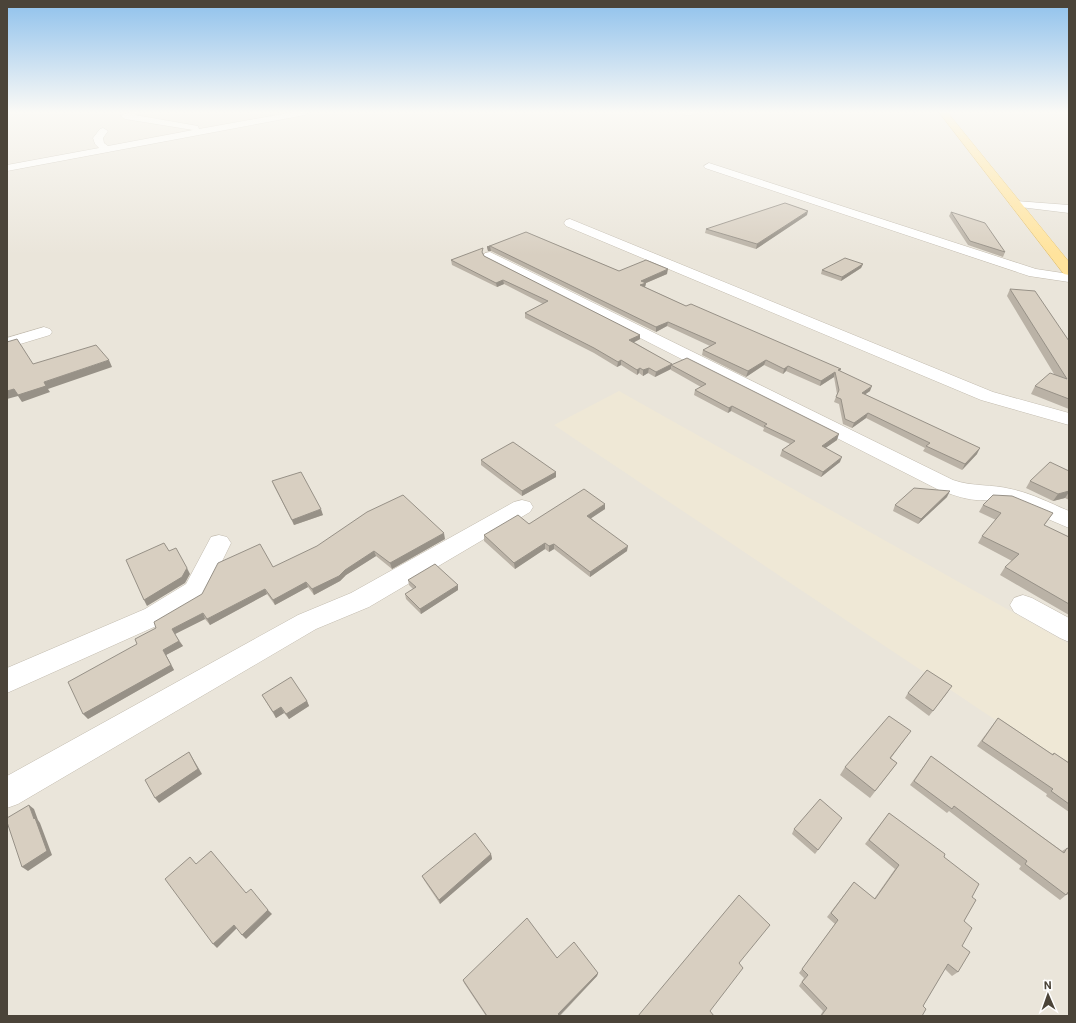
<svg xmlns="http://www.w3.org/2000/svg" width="1076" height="1023" viewBox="0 0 1076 1023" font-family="Roboto,sans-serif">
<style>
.residential{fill:#eae5da}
.education{fill:#efe8d6}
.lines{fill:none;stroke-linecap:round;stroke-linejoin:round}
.minor-casing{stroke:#c2bbae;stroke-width:1}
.major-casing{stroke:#e6c16a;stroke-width:1}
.minor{fill:#fff;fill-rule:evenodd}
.major{fill:#ffe39c;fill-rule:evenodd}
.wall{fill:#bab2a6}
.shaded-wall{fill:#979187}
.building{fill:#d8cfc1;stroke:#979187}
</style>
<rect width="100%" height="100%" fill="#f6f3ec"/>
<rect class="residential" x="7" y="112" width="1062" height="904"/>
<path class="education" d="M619,391L1069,644V769L554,425Z"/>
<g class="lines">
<g class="minor-casing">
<g id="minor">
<path d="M129,112H140L139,114L135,115L198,126L199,129L294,112H309L305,115L7,171V165L99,148L95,144L93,138L100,129L103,128L108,131L103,138L104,143L108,146L193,130L125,119L121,116Z"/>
<path d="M677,112H699C694,116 682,116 677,112Z"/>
<path d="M709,163L1036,269L1069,274V282L1029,276L705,168L704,166Z"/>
<path d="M1016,201L1069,205V213L1012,206L1010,204L1012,202Z"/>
<path d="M570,219L993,392L1069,413V425L981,400L566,226L564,223L566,220Z"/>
<path d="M490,252L953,480C973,487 992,484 1011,489C1031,493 1050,503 1069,511V528L1008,502C997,500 987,501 976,500C963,499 951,494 939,490L485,259L483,256L485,253Z"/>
<path d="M44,327L50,329L52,332L50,335L7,348V338Z"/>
<path d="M522,500L530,502L533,507L530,512L369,607L316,629L18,804L7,808V776L298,615L351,593L514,502Z"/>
<path d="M219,535L227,537L231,543L204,598L163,623L7,693V668L145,609L186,584L211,537Z"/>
<path d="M1023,595L1032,598L1069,618V642L1060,638L1014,612L1010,605L1014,598Z"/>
</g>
</g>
<g class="major-casing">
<path id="major" d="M939,112H947L1069,262V275L1064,274Z"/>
</g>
<use href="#minor" class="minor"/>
<use href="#major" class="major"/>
</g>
<g class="wall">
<path d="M951,212L1005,252L1003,257L968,245L949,216Z"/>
<path d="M807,215L756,249L705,233L706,229Z"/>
<path d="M526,232L619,271L667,274L646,283L645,287L686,306L841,369L840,371L870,391L865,394L977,454L962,470L923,451L925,448L866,418L852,428L843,424L839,404L834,402L837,394L834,377L820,386L786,371L783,374L764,365L746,377L702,355L703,350L710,346L667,326L656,332L491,251H488L487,247Z"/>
<path d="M484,253L483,254L484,256L640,335V339L634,342L672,365L837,440L825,448L840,462L821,477L780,456L782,450L790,444L763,431L764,428L731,411L728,413L694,395L695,390L701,387L671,370V369L655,377L648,373L643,376L639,373L637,375L621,365L617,367L594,353L525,318V313L543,304L504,284L497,287L452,265L451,260Z"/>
<path d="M863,264L861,268L841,281L821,274L822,270Z"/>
<path d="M1010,289L1069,341V409L1031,394L1035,386L1054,374L1007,296Z"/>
<path d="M481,460L556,472V477L522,496L481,465Z"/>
<path d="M1069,471V500L1065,498L1053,501L1026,488L1030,481Z"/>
<path d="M272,481L323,515L294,525L274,486Z"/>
<path d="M947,497L918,524L893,511L895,505Z"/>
<path d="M605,504V509L591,518L627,551L590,577L554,549L549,552L545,549L515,569L484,541V535L529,524Z"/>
<path d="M983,505L1053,513L1044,526L1069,537V615L1000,575L1005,567L1012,561L978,543L982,536L996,520L979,512Z"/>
<path d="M445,539L392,569L376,556L346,575L340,581L314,595L308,587L275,605L267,594L210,625L205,619L175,634L183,646L166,655L174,670L88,719L137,644L273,567Z"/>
<path d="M408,580L458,590L421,614L406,599L405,594L413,589L409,585Z"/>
<path d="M948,692L929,716L905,698L908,693Z"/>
<path d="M262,695L307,701L309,706L289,719L284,713L276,718Z"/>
<path d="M998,718L1052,754L1054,753L1069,763V812L1046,796L1047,794L977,746Z"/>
<path d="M905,739L891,758L897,763L870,798L840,775L845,767Z"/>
<path d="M931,756L1062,851L1067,848L1069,849V896L1067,894L1066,895L1060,900L1019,869L1021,866L949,811L947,813L910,785Z"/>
<path d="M889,813L944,857L972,897L964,921L962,946L958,972L952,976L945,969L923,1006L922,1016H820L823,1011L799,986L804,978L799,973L835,924L827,917L854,882L874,899L895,869L865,844Z"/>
<path d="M842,818L815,854L792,834L794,829Z"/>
<path d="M491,854L492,859L440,904L424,880L422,876Z"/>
<path d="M557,958L598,973L597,976L560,1016H486L464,983L463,980Z"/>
</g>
<g class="shaded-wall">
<path d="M808,211L807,215L756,249L757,244Z"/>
<path d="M490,246L491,251H488L487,247Z"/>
<path d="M863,264L861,268L841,281L842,277Z"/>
<path d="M668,269L667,274L646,283L645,287L640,290L641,281Z"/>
<path d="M503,280L504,284L497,287L496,283Z"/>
<path d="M668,322L667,326L656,332V327Z"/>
<path d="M640,335V339L629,345V340Z"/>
<path d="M109,360L112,367L48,389L50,392L22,402L18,396L7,399V391L14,389L44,382Z"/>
<path d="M621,360V365L617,367L618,362Z"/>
<path d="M766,360L764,365L746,377L748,371Z"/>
<path d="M672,364V366L671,365V369L655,377L656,372Z"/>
<path d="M788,366L786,371L783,374L784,369Z"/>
<path d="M640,368L639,373L637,375V370Z"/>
<path d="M649,368L648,373L643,376V370Z"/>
<path d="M835,372L834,377L820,386L821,381Z"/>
<path d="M872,386L870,391L860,398L862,393Z"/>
<path d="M732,406L731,411L728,413L729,408Z"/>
<path d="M868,413L866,418L852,428L854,423Z"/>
<path d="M839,434L837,440L820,452L822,446Z"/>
<path d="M980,448L977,454L962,470L965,464Z"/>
<path d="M842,457L840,462L821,477L823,472Z"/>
<path d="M556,472V477L522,496V491Z"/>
<path d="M950,491L947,497L918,524L921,519Z"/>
<path d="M1069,491V492L1065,498L1053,501L1058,494Z"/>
<path d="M605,504V509L587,521V516Z"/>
<path d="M321,509L323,515L294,525L292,520Z"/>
<path d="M444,533L445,539L392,569L390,563Z"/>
<path d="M545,543V549L515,569L514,563Z"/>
<path d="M554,544V549L549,552V546Z"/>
<path d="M628,546L627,551L590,577V572Z"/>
<path d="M374,551L376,556L346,575L340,581L314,595L312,589L345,570Z"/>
<path d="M187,568L190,574L185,583L147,606L144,600Z"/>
<path d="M306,582L308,587L275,605L273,600Z"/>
<path d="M458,585V590L421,614L420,609Z"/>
<path d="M265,589L267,594L210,625L207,619Z"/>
<path d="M203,613L205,619L175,634L172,629Z"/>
<path d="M179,641L183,646L166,655L174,670L88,719L83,714L163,650Z"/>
<path d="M307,701L309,706L289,719L286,714Z"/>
<path d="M281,707L284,713L276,718L273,712Z"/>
<path d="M189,752L202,774L159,803L155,798Z"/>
<path d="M29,805L34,809L38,820L40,823L52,855L28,871L22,867L34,819Z"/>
<path d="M491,854L492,859L440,904L439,900Z"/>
<path d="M268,910L272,914L246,939L242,935Z"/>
<path d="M234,925L237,928L217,948L213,944Z"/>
<path d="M598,973L597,976L559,1016L558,1014Z"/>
</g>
<g class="building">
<path d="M785,203L808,211L757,244L706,229Z"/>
<path d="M951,212L985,223L1005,252L970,241Z"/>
<path d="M526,232L619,271L646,260L668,269L641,281L646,283L640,285L686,306L691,304L841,369L838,370L872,386L862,393L980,448L965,464L926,446L930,443L868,413L854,423L845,419L841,399L836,397L839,390L835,372L821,381L788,366L784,369L766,360L748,371L703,350L716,343L668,322L656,327L490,246L487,247Z"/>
<path d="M483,248L482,252L484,256L640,335L629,340L672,364L656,372L649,368L643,370L640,368L637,370L621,360L618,362L594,348L525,313L548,301L503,280L496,283L451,260Z"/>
<path d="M845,258L863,264L842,277L822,270Z"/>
<path d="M1010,289L1035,291L1069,341V399L1035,386L1050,373L1067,379Z"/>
<path d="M17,339L33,364L96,345L109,360L44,382L46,386L18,395L14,389L7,391V342Z"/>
<path d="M687,358L839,434L822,446L842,457L823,472L782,450L795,441L764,426L767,424L732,406L729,408L695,390L706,384L671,365Z"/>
<path d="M513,442L556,472L522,491L481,460Z"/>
<path d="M1050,462L1069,471V491L1058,494L1030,481Z"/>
<path d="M301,472L321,509L292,520L272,481Z"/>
<path d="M914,488L950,491L921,519L895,505Z"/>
<path d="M584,489L605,504L587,516L628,546L590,572L554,544L549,546L545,543L514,563L484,535L518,515L529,524Z"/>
<path d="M403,495L444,533L390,563L374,551L345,570L339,576L312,589L306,582L273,600L265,589L207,619L203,613L172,629L179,641L163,650L171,665L83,714L68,682L137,644L135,639L156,628L154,622L202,594L218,563L260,544L273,567L317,546L367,512Z"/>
<path d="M993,495L1012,496L1053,513L1044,525L1069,537V604L1005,567L1019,554L982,536L1001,513L983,505Z"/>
<path d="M164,543L169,551L176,548L187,568L182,577L144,600L126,560Z"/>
<path d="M435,564L458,585L420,609L405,594L416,587L408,580Z"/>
<path d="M927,670L952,686L933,711L908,693Z"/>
<path d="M291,677L307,701L286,714L281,707L273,712L262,695Z"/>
<path d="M889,716L911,731L890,758L897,763L875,791L845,767Z"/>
<path d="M998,718L1053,755L1054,753L1069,763V804L1051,791L1053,789L982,741Z"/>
<path d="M189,752L198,769L155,798L145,780Z"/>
<path d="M931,756L1064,853L1067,848L1069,849V891L1066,895L1025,864L1027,861L954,806L952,809L914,781Z"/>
<path d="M820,799L842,818L818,850L794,829Z"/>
<path d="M29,805L34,819L35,818L47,851L22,867L7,822V818Z"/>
<path d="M889,813L945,854L944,857L979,884L972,897L976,900L964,921L972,928L962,946L970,952L958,972L948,964L923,1006L926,1009L922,1016H821L827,1008L802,982L808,975L802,969L838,920L831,913L854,882L875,899L899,865L869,840Z"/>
<path d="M475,833L491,854L439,900L422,876Z"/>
<path d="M211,851L246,893L251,889L268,910L242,935L234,925L213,944L165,879L190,857L196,864Z"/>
<path d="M739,895L770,925L739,963L743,968L710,1011L714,1016H638Z"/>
<path d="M527,918L557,958L574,942L598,973L558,1014L560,1016H487L463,980Z"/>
</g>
<linearGradient id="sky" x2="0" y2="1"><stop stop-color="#8fc1ec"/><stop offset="0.44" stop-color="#fbfaf6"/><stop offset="1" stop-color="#fbfaf6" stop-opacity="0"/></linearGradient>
<rect width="1076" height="255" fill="url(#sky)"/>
<rect width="1076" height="1023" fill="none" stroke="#4b4439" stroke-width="16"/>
<g transform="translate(1048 995) rotate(358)" stroke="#ffffff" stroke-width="3" paint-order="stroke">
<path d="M0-3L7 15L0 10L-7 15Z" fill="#4b4439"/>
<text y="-6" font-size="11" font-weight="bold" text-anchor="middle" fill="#4b4439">N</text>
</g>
</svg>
